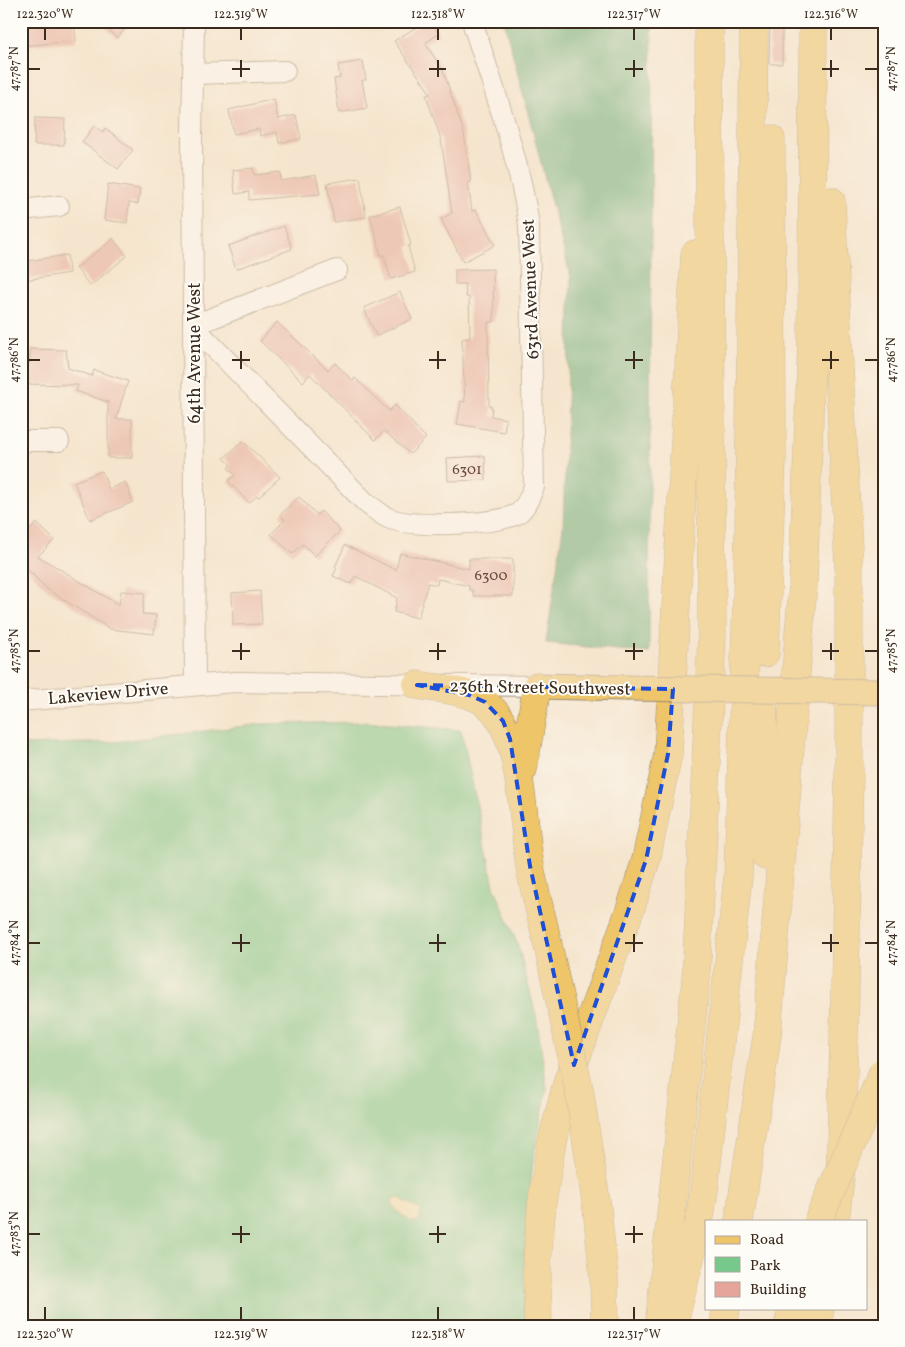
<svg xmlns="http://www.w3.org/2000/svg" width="905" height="1347" viewBox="0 0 905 1347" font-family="Vollkorn,serif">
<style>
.green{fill:#76c88b;stroke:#587954}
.forest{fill:#60ac77;stroke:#4e6b4a}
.sand{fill:#eeda9e;stroke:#94825e}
.building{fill:#e5a59b}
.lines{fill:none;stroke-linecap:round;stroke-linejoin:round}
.minor-casing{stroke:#988876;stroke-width:22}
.major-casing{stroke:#988876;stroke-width:27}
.highway-casing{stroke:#988876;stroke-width:29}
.minor{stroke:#fff;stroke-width:20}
.major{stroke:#eec569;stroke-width:25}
.highway{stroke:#eec569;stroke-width:28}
.major-bridge-casing{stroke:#988876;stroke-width:27;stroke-linecap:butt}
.highway-bridge-casing{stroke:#988876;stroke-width:29;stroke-linecap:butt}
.major-bridge{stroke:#eec569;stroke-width:25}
.highway-bridge{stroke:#eec569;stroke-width:28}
.marked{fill:none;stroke:#1d4ed8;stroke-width:4;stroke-dasharray:10 6;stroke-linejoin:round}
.ticks{fill:none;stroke:#3b2a1e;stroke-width:2}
.labels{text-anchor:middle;stroke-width:4;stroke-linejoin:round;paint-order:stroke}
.number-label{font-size:15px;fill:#66493d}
.street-label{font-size:18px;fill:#3b2a1e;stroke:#fdfcf7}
.neatline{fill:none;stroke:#3b2a1e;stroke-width:2}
.ticks-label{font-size:12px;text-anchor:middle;fill:#3b2a1e}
</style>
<rect width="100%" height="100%" fill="#fdfcf7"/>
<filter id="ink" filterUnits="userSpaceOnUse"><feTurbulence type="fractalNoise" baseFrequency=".02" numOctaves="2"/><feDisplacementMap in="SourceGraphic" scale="10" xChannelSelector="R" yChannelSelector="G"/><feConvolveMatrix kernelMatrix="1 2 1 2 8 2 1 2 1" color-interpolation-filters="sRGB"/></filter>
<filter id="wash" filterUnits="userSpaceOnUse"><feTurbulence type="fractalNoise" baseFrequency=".0096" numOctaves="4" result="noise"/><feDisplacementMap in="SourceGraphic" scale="20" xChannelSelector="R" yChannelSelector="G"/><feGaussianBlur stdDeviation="1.12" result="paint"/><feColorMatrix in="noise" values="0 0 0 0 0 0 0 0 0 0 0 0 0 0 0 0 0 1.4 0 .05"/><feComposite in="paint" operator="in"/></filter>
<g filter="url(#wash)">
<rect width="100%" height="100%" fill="#f5e5ce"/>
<path class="green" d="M364,722L461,730L494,886L518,946L536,1015L547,1089L534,1154L527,1212L524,1268L526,1326H21V745L114,742L262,724Z"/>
<path class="forest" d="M504,21H652L649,653L546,643L563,527L571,278Z"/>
<path class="sand" d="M399,1198L420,1210V1221L411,1222L396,1210L391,1201Z"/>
<g id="blocks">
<g class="building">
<path d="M45,21H74L76,41L21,46V23Z"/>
<path d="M98,21H133L117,38Z"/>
<path d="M426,21H431L439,34L425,43L443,70L464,133L471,182H468L472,211L476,210L495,245L463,262L441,219L452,213L441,139L426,95L431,94L394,41Z"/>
<path d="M770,21H782V64H769Z"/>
<path d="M363,61L366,80H362L367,108L339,113L334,79L340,78L338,65Z"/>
<path d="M274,99L278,119L296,115L301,139L279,143L277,132L260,136L259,129L234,134L229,110Z"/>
<path d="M35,118L65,119L64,145H34Z"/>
<path d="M94,126L103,132L105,128L133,150L118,169L82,142Z"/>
<path d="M253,168L254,175L280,172L281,181L316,175L320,194L249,200V192L235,194L233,170Z"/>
<path d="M360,178L366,217L334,222L327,183Z"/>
<path d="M108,184L140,189L138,204L129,203L127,223L104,220Z"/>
<path d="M400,207L411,245L408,246L415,272L391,279L384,255L381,256L370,215Z"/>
<path d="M284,226L292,249L236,269L228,246Z"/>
<path d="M113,239L127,256L90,286L76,268Z"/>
<path d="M67,255L69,273L25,280L23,266H28L27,261Z"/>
<path d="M493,269L494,322H488L489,406L492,407L491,416L506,419L504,432L457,424L461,401L465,402L462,339L470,338L469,297H466L465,284H455V270Z"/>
<path d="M400,292L412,319L376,336L364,308Z"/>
<path d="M277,322L328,370L335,363L353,381L355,378L389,411L395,405L426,438L410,454L384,431L375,440L310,374L303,382L260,341Z"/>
<path d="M30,349L66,350L68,368L92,376L94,370L128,381L116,419H132V458H108V402L76,391L78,385L21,384V362L30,363Z"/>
<path d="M243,441L280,477L259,497L257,496L249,503L228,481L235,475L228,468L231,465L224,458Z"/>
<path d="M485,456L486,480L448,481L447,458Z"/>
<path d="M102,471L109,489L125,482L133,502L90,520L74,482Z"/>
<path d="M299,497L317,515L321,511L340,531L315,556L303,544L292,554L271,534L285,520L280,515Z"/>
<path d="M37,523L54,540L38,556L119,605L121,591L145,593L142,614L156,615L154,634L110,629L47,589L26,568L21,573V539Z"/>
<path d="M345,545L396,570L400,553L469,569V559H513V596H473V590H469V586L438,579L437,585L428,583L418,618L394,612L397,598L355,576L351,584L333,576L337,568L335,567Z"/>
<path d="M260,591L262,624L233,625L232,593Z"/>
</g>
</g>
</g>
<g filter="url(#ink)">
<use href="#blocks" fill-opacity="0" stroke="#988876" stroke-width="1"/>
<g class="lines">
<g class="minor-casing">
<g id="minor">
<path d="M194,21L192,136L195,685"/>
<path d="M194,74L285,71"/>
<path d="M21,210L59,206"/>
<path d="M194,325L337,270"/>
<path d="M194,327L365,502C372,507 380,514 388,518C411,528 490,525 515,515C525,511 530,496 534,487L529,225C519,157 493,87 472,21"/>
<path d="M21,441H59"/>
<path d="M21,701L235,682L537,686"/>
</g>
</g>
<g class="major-casing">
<path id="major" d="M537,686L626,688"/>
</g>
<g class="highway-casing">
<g id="highway">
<path d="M831,201L849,569V773L844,1040L840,1178L835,1221"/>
<path d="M765,653L772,457L771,139"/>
<path d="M417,685C439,689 469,690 487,704C523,732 522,822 530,866C534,891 542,916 547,941"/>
<path d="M763,696L766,856"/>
<path d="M523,769L537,686"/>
<path d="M597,1208L604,1278L605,1326"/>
<path d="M739,1221L767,1036L803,585L812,338L813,21"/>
<path d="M660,1317L696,979L712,635L709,21"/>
<path d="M538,1326L537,1263L542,1202L552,1141L568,1080L631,907L646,860L668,754L695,254"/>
<path d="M673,1326L699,1223L704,1190L738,877L749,534L754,21"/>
<path d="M724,1326L726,1308"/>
<path d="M788,1326L793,1308"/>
<path d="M817,1326L820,1308"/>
</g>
</g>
<use href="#minor" class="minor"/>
<use href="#major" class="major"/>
<use href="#highway" class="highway"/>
<g class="major-bridge-casing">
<path id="major-bridge" d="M626,688L879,692"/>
</g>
<g class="highway-bridge-casing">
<g id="highway-bridge">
<path d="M547,941L579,1089L597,1208"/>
<path d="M818,1221L883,1072"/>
</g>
</g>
<use href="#major-bridge" class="major-bridge"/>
<use href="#highway-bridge" class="highway-bridge"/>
</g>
</g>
<path d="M0 0H905V1347H0ZM417,685L673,689L668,754L646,860L574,1065L530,866L510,739L503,721L485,702L469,695Z" fill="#f5e5ce" fill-opacity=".55" fill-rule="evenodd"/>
<path class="marked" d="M417,685L673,689L668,754L646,860L574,1065L530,866L510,739L503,721L485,702L469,695Z"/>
<path class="ticks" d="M45,28V40M241,28V40M438,28V40M634,28V40M831,28V40M241,60V77M438,60V77M634,60V77M831,60V77M28,69H40M232,69H250M429,69H446M625,69H643M822,69H839M865,69H878M241,351V369M438,351V369M634,351V369M831,351V369M28,360H40M232,360H250M429,360H446M625,360H643M822,360H839M865,360H878M241,643V660M438,643V660M634,643V660M831,643V660M28,651H40M232,651H250M429,651H446M625,651H643M822,651H839M865,651H878M241,934V952M438,934V952M634,934V952M831,934V952M28,943H40M232,943H250M429,943H446M625,943H643M822,943H839M865,943H878M241,1226V1243M438,1226V1243M634,1226V1243M28,1234H40M232,1234H250M429,1234H446M625,1234H643M45,1307V1320M241,1307V1320M438,1307V1320M634,1307V1320"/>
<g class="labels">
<g class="number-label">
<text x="467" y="474">6301</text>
<text x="491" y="580">6300</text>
</g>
<g class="street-label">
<text transform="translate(530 289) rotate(-92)" y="6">63rd Avenue West</text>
<text transform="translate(194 353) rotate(-90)" y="6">64th Avenue West</text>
<text transform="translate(540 687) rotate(1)" y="6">236th Street Southwest</text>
<text transform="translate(108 693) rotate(-5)" y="6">Lakeview Drive</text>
</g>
</g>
<rect width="905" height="1347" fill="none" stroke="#fdfcf7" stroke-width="55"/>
<rect x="705" y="1220" width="162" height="90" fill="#fdfcf7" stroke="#afa8a0"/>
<rect x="715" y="1236" width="25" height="8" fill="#eec569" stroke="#afa8a0"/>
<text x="750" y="1244" font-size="15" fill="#3b2a1e">Road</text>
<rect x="715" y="1257" width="25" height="15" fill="#76c88b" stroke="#afa8a0"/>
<text x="750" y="1270" font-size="15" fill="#3b2a1e">Park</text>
<rect x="715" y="1282" width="25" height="15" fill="#e5a59b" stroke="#afa8a0"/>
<text x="750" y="1294" font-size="15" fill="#3b2a1e">Building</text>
<rect x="28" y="28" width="850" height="1292" class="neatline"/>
<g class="ticks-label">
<text x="45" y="18">122.320°W</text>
<text x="241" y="18">122.319°W</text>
<text x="438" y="18">122.318°W</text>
<text x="634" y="18">122.317°W</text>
<text x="831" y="18">122.316°W</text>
<text transform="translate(14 69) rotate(-90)" y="4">47.787°N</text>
<text transform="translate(891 69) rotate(-90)" y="4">47.787°N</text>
<text transform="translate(14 360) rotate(-90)" y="4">47.786°N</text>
<text transform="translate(891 360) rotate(-90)" y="4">47.786°N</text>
<text transform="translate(14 651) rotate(-90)" y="4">47.785°N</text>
<text transform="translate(891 651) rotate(-90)" y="4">47.785°N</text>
<text transform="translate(14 943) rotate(-90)" y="4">47.784°N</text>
<text transform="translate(891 943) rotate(-90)" y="4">47.784°N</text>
<text transform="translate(14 1234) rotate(-90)" y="4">47.783°N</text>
<text x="45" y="1338">122.320°W</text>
<text x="241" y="1338">122.319°W</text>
<text x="438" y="1338">122.318°W</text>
<text x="634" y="1338">122.317°W</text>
</g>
</svg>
